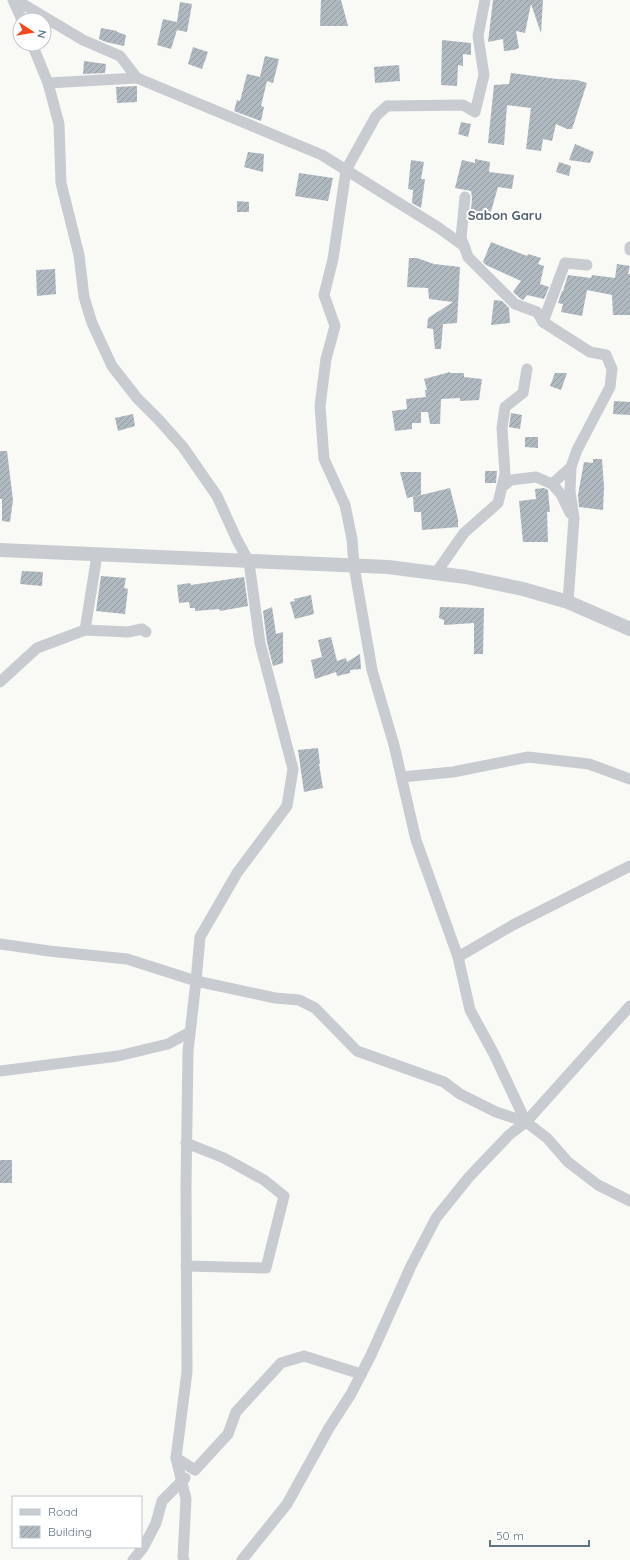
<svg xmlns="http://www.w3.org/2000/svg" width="630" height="1560" viewBox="0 0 630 1560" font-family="Quicksand,sans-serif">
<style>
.building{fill:url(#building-hatch)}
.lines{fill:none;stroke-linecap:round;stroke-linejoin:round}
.minor{stroke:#c8ccd0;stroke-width:11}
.tertiary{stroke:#c8ccd0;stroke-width:14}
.labels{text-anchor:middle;stroke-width:4;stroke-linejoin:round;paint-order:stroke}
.quarter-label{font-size:13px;font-weight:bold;fill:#53636e;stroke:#fff}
</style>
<defs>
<pattern id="building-hatch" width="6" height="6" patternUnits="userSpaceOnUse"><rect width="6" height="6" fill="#b0b9c0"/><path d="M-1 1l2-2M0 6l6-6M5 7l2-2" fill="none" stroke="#939ba2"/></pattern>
</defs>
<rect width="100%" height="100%" fill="#f9f9f6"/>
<g class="building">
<path d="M321,0H341L348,26H320Z"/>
<path d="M493,0H543L541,33L531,4L525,33L516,31L519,48L514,50L504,51L503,39L488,42Z"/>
<path d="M180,2L192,4L187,32L177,30L171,49L157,45L163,19L177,22Z"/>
<path d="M101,28L117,31V32L126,35L124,46L106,42L99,39Z"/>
<path d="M442,40L471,43V55L463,54V66L458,65L457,86L441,85Z"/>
<path d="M193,47L208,52L202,69L188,64Z"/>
<path d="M265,56L279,59L273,83L267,81L261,106L264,107L261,121L234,111L237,100L240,101L247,74L260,77Z"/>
<path d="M84,61L106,64L105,73L83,74Z"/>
<path d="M399,65L400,81L375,83L374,67Z"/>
<path d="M511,73L557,79L577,80L587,83L572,129H567L556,124L552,141L543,139L541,151L526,149L531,108L507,105L504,145L488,143L494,85L509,84Z"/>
<path d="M137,86V102L117,103L116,87Z"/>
<path d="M461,122L471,124L468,137L458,134Z"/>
<path d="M575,144L594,152L590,163L569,160Z"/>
<path d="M248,152L264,154L263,172L244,167Z"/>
<path d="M475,159L490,162L489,172L514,175L512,189L498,187L490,215L471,210L472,198L471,191L455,188L462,160L475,163Z"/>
<path d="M411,160L424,162L421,179H425L421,208L412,203L413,190L408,189Z"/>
<path d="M559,162L571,166L569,176L556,172Z"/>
<path d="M299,173L333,178L328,201L295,196Z"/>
<path d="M237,201L249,202V212H237Z"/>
<path d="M491,242L527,256L528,254L541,258L538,264L544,266L540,284L549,287L544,299L527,295L523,300L521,299L513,292L521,281L486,265L483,262Z"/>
<path d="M409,258H417L434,264L460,267L457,323L443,324L441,349H435L433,329L427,328L428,318L453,302L429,299L428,288L407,287Z"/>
<path d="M617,264L630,266L628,274H630V315H613L612,295L587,290L582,316L561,312L563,304L558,303L562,291H563L568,275L591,278L592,275L615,278Z"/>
<path d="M55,269L56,294L37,296L36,270Z"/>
<path d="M494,300L502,301L509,308L510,323L491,325Z"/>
<path d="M450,372V373H464V377L482,379L479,400L460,401V398L441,399L440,424H430L428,412H421V423H412V429L395,431L392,411L407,409L406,399L426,397L425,390H427L424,379Z"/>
<path d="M555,373H567L561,390L550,386Z"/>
<path d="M614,401L630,402V415L613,414Z"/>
<path d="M511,413L522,415L520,429L509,427Z"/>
<path d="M133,414L135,426L118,431L115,418Z"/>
<path d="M525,437H538V448L525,447Z"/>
<path d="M0,451H7L13,500L10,522L2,521V499H0Z"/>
<path d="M593,459H602L604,487L603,510L579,507L578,495L584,462L593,463Z"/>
<path d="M485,471H497L496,483H485Z"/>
<path d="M400,472H421V495L407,498Z"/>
<path d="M450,488L458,519V527L422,530L421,512H414L413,497Z"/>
<path d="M544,488L548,490L550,512H547L548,542H523L519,501L536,499L535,489Z"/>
<path d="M22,571L43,572L42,586L20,584Z"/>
<path d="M101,576L126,578L124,588L128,589L125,614L96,611Z"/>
<path d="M244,577L248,606L220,611L219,609L195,611V608H190L189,602L179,603L177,585L190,583L191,585Z"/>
<path d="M311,595L314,614L295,619L290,602L295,601L294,599Z"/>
<path d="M272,607L276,634L283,632V663L273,666L267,642L263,611Z"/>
<path d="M440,607L484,608L483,654H474V623L444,625V620L439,618Z"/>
<path d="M331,637L337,661L346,658L347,662L360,654L361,669L350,670V673L337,676L336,672L315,679L311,660L322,657L318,640Z"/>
<path d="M318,748L320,764H319L323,788L304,792L298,750Z"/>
<rect x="0" y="1160" width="12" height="23"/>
</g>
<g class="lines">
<g class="minor">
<path d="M13,0L22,20"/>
<path d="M16,0L83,40L120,56L137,78L322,155L439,228L464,246L468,257L515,304L537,312L543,322L590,352L606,355L612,369L610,387L577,450L571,467L570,491L574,518L568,602"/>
<path d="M32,44L48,83L59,124L61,183L79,255L84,297L92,323L112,366L137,398L158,419L183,447L217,496L237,540L249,562L260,643L293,769L287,806L237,873L200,937L196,981L188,1051L186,1186L187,1372L176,1458L186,1499L183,1557L184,1560"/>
<path d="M48,83L137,78"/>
<path d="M630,247V250"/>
<path d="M465,248L461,238L465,197"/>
<path d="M543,322L565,263L587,265"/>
<path d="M552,484L571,467"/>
<path d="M502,487L511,480L536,477L552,484L561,494L570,513"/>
<path d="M436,573L464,533L498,503L505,474L502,428L505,407L523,393L527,369"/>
<path d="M85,630L128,632L142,629L146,632"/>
<path d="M0,682L37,648L85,630L97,555"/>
<path d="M402,777L453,772L528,757L589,764L630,779"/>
<path d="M0,944L49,951L127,959L196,981L275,998L299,1000L315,1008L357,1051L444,1082L460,1094L496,1112L526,1122L494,1054L470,1010L458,957L416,840L394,745L372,670L354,566L352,539L345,505L324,459L320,406L326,359L335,326L324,295L333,259L346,170L376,116L387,106L463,105L475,112L484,75L478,36L485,0"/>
<path d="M458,957L513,925L630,866"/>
<path d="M0,1071L118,1056L168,1044L190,1032"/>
<path d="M526,1122L547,1138L568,1162L598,1185L630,1201"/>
<path d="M186,1143L224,1158L264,1180L284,1196L266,1268L186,1266"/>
<path d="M176,1458L195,1470L228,1434L236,1412L281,1363L304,1356L361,1374"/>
<path d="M133,1560L143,1548L156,1523L162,1501L185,1478"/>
<path d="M242,1560L287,1504L329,1428L351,1394L371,1355L411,1266L436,1218L469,1177L509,1135L526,1122L630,1006"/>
</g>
<path class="tertiary" d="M0,550L388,567L466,577L523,589L568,602L630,629"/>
</g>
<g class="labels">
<g class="quarter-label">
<text x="505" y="220">Sabon Garu</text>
</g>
</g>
<rect x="12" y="1496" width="130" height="52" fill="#ffffff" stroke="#bfc8ce"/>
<rect x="20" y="1509" width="20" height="6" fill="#c8ccd0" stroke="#bfc8ce"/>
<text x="48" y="1516" font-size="12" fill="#607584">Road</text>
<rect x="20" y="1526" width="20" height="12" fill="url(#building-hatch)" stroke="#bfc8ce"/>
<text x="48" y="1536" font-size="12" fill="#607584">Building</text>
<g transform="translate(32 32) rotate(102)"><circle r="19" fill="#ffffff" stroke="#bfc8ce"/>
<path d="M0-3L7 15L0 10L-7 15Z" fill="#f54919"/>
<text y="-6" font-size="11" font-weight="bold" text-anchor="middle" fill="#607584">N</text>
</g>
<path d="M490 1540v6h99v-6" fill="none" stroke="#607584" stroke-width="2"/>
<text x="496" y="1540" font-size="12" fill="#607584" stroke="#ffffff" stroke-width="3" paint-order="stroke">50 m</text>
</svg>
